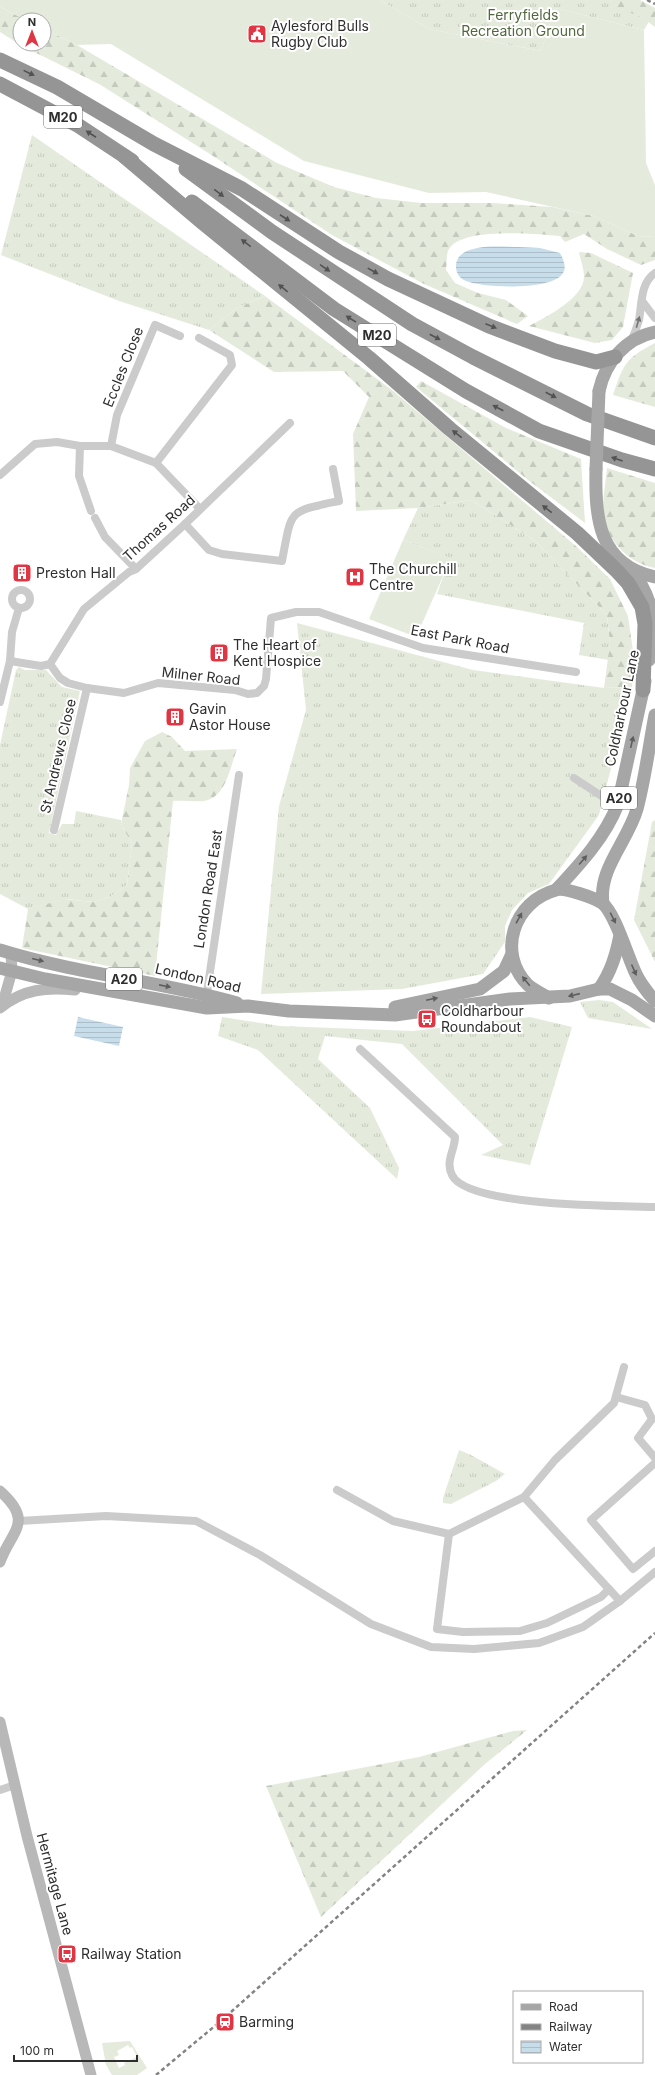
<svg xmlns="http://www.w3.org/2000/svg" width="655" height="2075" viewBox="0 0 655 2075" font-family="Inter,sans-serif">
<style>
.grass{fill:url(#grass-tufts)}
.forest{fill:url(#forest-firs)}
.garden{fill:#e4ebdc;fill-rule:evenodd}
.water{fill:url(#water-rules)}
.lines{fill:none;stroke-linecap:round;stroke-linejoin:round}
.street{stroke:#cbcbcb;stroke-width:8}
.secondary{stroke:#b8b8b8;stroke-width:11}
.primary{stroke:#a6a6a6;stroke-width:13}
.highway{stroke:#959595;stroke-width:15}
.rail{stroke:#838383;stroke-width:2.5;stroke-dasharray:4 3;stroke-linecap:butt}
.primary-bridge{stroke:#a6a6a6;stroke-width:13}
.oneway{fill:#525252}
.oneway2{fill:#757575}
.oneway3{fill:#5e5e5e}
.labels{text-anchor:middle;stroke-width:4;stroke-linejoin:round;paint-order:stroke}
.shield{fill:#fff;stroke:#6d6d6d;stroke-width:1}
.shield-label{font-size:13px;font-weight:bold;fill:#2e2e2e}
.park-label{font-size:14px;fill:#51683d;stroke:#fff}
.poi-label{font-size:14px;fill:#2e2e2e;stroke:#fff;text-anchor:start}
.street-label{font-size:14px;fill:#2e2e2e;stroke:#fff}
</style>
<defs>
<pattern id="grass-tufts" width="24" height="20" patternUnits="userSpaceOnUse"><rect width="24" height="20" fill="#e4ebdc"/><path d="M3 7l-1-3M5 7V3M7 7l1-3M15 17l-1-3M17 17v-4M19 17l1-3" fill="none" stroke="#c4cabd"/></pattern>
<pattern id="forest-firs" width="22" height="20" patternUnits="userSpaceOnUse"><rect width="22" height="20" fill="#e4ebdc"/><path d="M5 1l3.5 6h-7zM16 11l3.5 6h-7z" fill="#c4cabd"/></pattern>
<pattern id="water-rules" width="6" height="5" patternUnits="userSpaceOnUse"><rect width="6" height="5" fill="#c8ddea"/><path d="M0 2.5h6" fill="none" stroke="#acbec9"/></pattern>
</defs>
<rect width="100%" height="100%" fill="#fff"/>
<g class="grass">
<path d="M380,0H626L654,13L644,30L555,8L541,51L429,29Z"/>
<path d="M32,135L265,296L237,308L209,330L119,301L1,255Z"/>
<path d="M471,500L534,540L607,615L610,643L609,660L579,655L584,623L437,594L450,558L403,540L418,508Z"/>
<path d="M297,623L473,670L604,688L632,687L599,815L549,884L528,893L512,910L505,926V942L483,974L402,989L261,994L279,806L306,710Z"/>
<path d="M19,667L25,670H46L62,687L80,691L49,833L56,835L62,824H74L76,811L121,820V824L132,844L127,885L110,897L93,902L67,899L28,909L0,894V745L16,670Z"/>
<path d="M599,1000L613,1002L652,1029L588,1018L580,1002Z"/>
<path d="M222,1017L280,1026L413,1031L530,1017L572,1027L530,1165L481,1155L503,1145L402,1044L325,1036L318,1059L370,1108L399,1168L397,1179L258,1050L218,1036Z"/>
<path d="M459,1450L471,1455L505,1474L496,1481L451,1504L443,1503V1498Z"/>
</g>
<g class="forest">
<path d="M600,0H640L655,8V27L643,18Z"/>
<path d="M0,7L26,20H20V44H44V29L77,45L277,163L334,187L376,198L422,203H493L552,207L594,216L638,236L655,237V260L641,265L607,249L584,234L565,242L560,236C538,234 458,226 448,251C446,257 447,264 446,270L455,283L478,293L506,300L528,316L517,324L424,284L332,235L210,154L99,84L22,46L0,32Z"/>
<path d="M579,252L591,253L633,273L623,327L612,340L595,343L529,326C546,317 585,298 584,276C584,268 580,259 579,252Z"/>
<path d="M265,296L392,390L577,547L610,579L628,616L634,658L632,687L604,688L610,643L607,615L534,540L471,500L418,508L356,511L353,434L369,397L343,371L274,372L209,330L237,308Z"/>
<path d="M655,343V407L613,395C623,364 626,358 655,343Z"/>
<path d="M421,381L506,428L581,459L585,523L528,480L416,387Z"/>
<path d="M607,468L655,483V568C631,564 609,543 604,519C601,505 606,482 607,468Z"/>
<path d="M162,732L172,737L185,751L237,749C230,767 226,798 204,801C194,802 183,800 173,801L155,976L22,948L28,909L65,899L93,902L110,897L127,885L132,844L121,824L129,785L130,768L145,741Z"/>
<path d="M655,820V962L634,920L652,822Z"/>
<path d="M527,1730L485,1764L321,1917L266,1786L419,1757L513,1731Z"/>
</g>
<g class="garden">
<path d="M0,0H380L429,29L541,51L555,8L644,30L646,163L655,185V237L638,236L594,216L486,192L429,193L304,161L111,44L77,45L44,29V20H26L0,7Z"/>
<path d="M403,540L451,558L416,637L369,619Z"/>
<path d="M130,2041L147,2068L137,2075H112L106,2065L102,2043ZM128,2045L130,2048L132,2047L137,2057L124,2063L125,2065L119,2068L114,2057L119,2055L117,2051Z"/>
</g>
<g class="water">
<path d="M519,247L540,248L560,253C563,259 567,266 563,273C553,291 483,288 466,281C460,279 456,273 456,267C455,242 501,247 519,247Z"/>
<path d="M78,1017L123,1027L119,1046L74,1036Z"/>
</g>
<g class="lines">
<g class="street">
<path d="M642,301L655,318"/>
<path d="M631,341C634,335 637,327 639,320C642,305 640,283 655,273"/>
<path d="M80,446L79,476L91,511"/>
<path d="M111,446L117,415L155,325L180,336"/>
<path d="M156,463L232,365L230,355L199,338"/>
<path d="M0,475L35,444L57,442L80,446H111L156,463L200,509"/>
<path d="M95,518L105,537L136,569"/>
<path d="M185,524L209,550L222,554L282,561C292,509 287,512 339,501L333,469"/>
<circle cx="21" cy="599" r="9"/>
<path d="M10,661L41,666L50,664L84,609L129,572L136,569L185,524L290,423"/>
<path d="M50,664L60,678L68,683L87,688L124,693L158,683L235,690L248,694L257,693L264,686L266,679L271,618L296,612H319L423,648L576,672"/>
<path d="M0,702L10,661L12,632L19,608"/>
<path d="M574,778L603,797L618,804"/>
<path d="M54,830L87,688"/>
<path d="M206,999L239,775"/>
<path d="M360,1049L455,1137C455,1150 445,1161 452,1175C467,1207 620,1206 655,1207"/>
<path d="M616,1397L645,1405L652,1419L638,1438L655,1458"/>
<path d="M655,1463L591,1520L633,1569L655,1551"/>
<path d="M337,1490L393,1521L449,1534L437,1629L463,1632L520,1631L547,1623L601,1597L609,1589"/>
<path d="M524,1497L555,1460L614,1403L624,1367"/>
<path d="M19,1521L106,1516L196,1521L260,1555L371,1624L431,1647L474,1649L539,1643L583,1627L620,1601L655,1572"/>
<path d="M449,1534L524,1497L620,1601"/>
<path d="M0,1790L15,1785"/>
</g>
<g class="secondary">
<path d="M2,1006L12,971L11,954"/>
<path d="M0,1008C23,989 47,987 75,990"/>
<path d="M0,1491C35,1522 11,1531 0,1562"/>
<path d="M0,1722L27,1836L91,2075"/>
</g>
<g class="primary">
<path d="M599,391C605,363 625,338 655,332"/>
<path d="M596,469C595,517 598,565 655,577"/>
<path d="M630,568C655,600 655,620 649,660"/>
<path d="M557,889C581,863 605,837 618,804L645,681"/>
<path d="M603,903C598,869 628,841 637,809C645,779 649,746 655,715"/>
<path d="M0,950C77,974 159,981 237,1003"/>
<path d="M0,968L45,979L207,1008L248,1006L289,1011L395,1015L510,999L570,996L599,989H610L632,1000L655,1016"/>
<path d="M599,989C611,972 616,955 620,935"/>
<path d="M549,998C542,994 534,990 528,985C496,953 514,901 556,890C564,887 595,898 602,903C615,912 628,958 636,974C640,983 648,993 655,1001"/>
<path d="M395,1007L480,989L504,971L511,956"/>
</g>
<g class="highway">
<path d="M0,60L57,87L154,144L242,189L339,252L388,279L489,326L555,351L596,362L615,357"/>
<path d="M0,84L79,126L132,161"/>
<path d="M124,156L202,222L369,358L450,429L577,533L616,570L628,583L642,607L645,624L643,690"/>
<path d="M186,169L272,232L412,324L473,357L587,414L655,438"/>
<path d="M192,202L334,309L466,391L539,431L622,460L655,469"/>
</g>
<g class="rail">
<path d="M647,0L655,4"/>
<path d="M156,2075L222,2020L655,1633"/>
</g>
<path class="primary-bridge" d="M596,469L599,391"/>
</g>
<defs><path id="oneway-solid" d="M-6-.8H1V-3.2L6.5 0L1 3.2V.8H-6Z"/></defs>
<g class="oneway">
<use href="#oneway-solid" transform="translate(29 73) rotate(26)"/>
<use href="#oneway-solid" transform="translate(91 134) rotate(-147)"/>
<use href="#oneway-solid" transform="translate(219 193) rotate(37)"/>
<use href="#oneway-solid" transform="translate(285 218) rotate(33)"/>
<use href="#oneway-solid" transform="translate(246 243) rotate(-143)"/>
<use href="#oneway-solid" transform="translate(325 268) rotate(34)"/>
<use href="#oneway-solid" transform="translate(373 271) rotate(29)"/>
<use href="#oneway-solid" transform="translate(283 288) rotate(-141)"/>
<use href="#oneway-solid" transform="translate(351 319) rotate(-148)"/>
<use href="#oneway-solid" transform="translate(491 326) rotate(22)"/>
<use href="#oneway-solid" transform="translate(435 337) rotate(28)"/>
<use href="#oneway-solid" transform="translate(551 395) rotate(27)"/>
<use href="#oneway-solid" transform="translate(498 408) rotate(-152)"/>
<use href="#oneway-solid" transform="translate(457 434) rotate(-142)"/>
<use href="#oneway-solid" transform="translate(617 459) rotate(-161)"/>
<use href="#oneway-solid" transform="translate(547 509) rotate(-142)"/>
</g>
<use class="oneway2" href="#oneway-solid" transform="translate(638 322) rotate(-74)"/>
<g class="oneway3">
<use href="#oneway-solid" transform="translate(632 742) rotate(-77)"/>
<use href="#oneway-solid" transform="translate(583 860) rotate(-50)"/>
<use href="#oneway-solid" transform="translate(519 918) rotate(-61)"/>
<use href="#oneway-solid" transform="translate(613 918) rotate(63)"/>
<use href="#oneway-solid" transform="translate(38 960) rotate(14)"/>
<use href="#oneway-solid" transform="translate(634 970) rotate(66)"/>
<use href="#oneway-solid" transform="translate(526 981) rotate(-129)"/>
<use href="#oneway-solid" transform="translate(165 986) rotate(11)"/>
<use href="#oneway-solid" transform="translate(574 995) rotate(167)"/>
<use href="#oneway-solid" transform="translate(432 999) rotate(-12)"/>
</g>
<defs>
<g id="civic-square" transform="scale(1)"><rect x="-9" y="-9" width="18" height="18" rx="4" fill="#e03542" stroke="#fff"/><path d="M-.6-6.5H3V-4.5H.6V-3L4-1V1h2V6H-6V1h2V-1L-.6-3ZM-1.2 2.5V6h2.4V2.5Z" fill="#fff"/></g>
<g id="building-square" transform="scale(1)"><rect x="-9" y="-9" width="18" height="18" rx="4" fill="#e03542" stroke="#fff"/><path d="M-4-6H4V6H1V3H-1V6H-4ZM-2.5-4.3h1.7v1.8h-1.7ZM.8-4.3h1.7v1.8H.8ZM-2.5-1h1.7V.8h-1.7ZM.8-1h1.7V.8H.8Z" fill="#fff"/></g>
<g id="hospital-square" transform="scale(1)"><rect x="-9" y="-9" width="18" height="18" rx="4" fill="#e03542" stroke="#fff"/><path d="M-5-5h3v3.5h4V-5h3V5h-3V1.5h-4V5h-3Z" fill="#fff"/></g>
<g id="bus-square" transform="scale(1)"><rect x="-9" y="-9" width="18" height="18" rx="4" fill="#e03542" stroke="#fff"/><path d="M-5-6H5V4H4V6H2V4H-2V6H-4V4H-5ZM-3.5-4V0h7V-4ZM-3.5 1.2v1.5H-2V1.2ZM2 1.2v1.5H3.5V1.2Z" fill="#fff"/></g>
<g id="station-square" transform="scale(1)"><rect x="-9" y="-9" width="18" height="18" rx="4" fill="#e03542" stroke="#fff"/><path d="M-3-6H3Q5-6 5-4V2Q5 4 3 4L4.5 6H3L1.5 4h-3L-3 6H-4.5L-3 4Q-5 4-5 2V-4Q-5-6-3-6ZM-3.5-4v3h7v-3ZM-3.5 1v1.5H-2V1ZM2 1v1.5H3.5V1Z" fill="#fff"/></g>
</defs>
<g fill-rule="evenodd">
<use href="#civic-square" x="257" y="34"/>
<use href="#building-square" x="22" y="573"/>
<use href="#hospital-square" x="355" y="577"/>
<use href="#building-square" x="219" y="653"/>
<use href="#building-square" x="175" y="717"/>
<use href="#bus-square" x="427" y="1019"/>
<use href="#bus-square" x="67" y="1954"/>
<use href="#station-square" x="225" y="2022"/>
</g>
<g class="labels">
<g class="shield">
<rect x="44" y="106" width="38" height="22" rx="3"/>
<rect x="358" y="324" width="38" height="22" rx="3"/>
<rect x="601" y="787" width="36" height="22" rx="3"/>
<rect x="106" y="968" width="36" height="22" rx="3"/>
</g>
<g class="shield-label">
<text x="63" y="122">M20</text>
<text x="377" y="340">M20</text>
<text x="619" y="803">A20</text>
<text x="124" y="984">A20</text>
</g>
<g class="park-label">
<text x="523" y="20">Ferryfields<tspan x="523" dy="16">Recreation Ground</tspan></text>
</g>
<g class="poi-label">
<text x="271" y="31">Aylesford Bulls<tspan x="271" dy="16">Rugby Club</tspan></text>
<text x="369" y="574">The Churchill<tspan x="369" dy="16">Centre</tspan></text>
<text x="36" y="578">Preston Hall</text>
<text x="233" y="650">The Heart of<tspan x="233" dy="16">Kent Hospice</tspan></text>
<text x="189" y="714">Gavin<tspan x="189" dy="16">Astor House</tspan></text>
<text x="441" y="1016">Coldharbour<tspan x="441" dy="16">Roundabout</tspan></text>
<text x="81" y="1959">Railway Station</text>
<text x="239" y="2027">Barming</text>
</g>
<g class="street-label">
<text transform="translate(123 367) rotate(-68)" y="5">Eccles Close</text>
<text transform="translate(159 528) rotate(-42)" y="5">Thomas Road</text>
<text transform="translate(460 639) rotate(11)" y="5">East Park Road</text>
<text transform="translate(201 676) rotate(6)" y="5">Milner Road</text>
<text transform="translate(622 708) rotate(-78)" y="5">Coldharbour Lane</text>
<text transform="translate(58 756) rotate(-77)" y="5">St Andrews Close</text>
<text transform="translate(208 889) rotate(-81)" y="5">London Road East</text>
<text transform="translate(198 978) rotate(13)" y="5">London Road</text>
<text transform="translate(55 1884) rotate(75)" y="5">Hermitage Lane</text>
</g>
</g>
<rect x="513" y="1991" width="130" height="72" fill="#ffffff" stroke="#ababab"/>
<rect x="521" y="2004" width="20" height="6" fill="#a6a6a6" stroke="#ababab"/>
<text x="549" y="2011" font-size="12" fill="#2e2e2e">Road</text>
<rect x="521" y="2024" width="20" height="6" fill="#838383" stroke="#ababab"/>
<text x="549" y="2031" font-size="12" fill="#2e2e2e">Railway</text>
<rect x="521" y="2041" width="20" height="12" fill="url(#water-rules)" stroke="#ababab"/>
<text x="549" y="2051" font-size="12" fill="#2e2e2e">Water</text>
<g transform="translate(32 32)"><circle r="19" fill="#ffffff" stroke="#ababab"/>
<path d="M0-3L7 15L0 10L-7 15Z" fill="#e03542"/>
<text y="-6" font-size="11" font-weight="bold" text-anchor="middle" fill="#2e2e2e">N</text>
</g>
<path d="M14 2055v6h123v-6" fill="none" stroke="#2e2e2e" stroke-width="2"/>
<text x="20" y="2055" font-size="12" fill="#2e2e2e" stroke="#ffffff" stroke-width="3" paint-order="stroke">100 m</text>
</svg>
